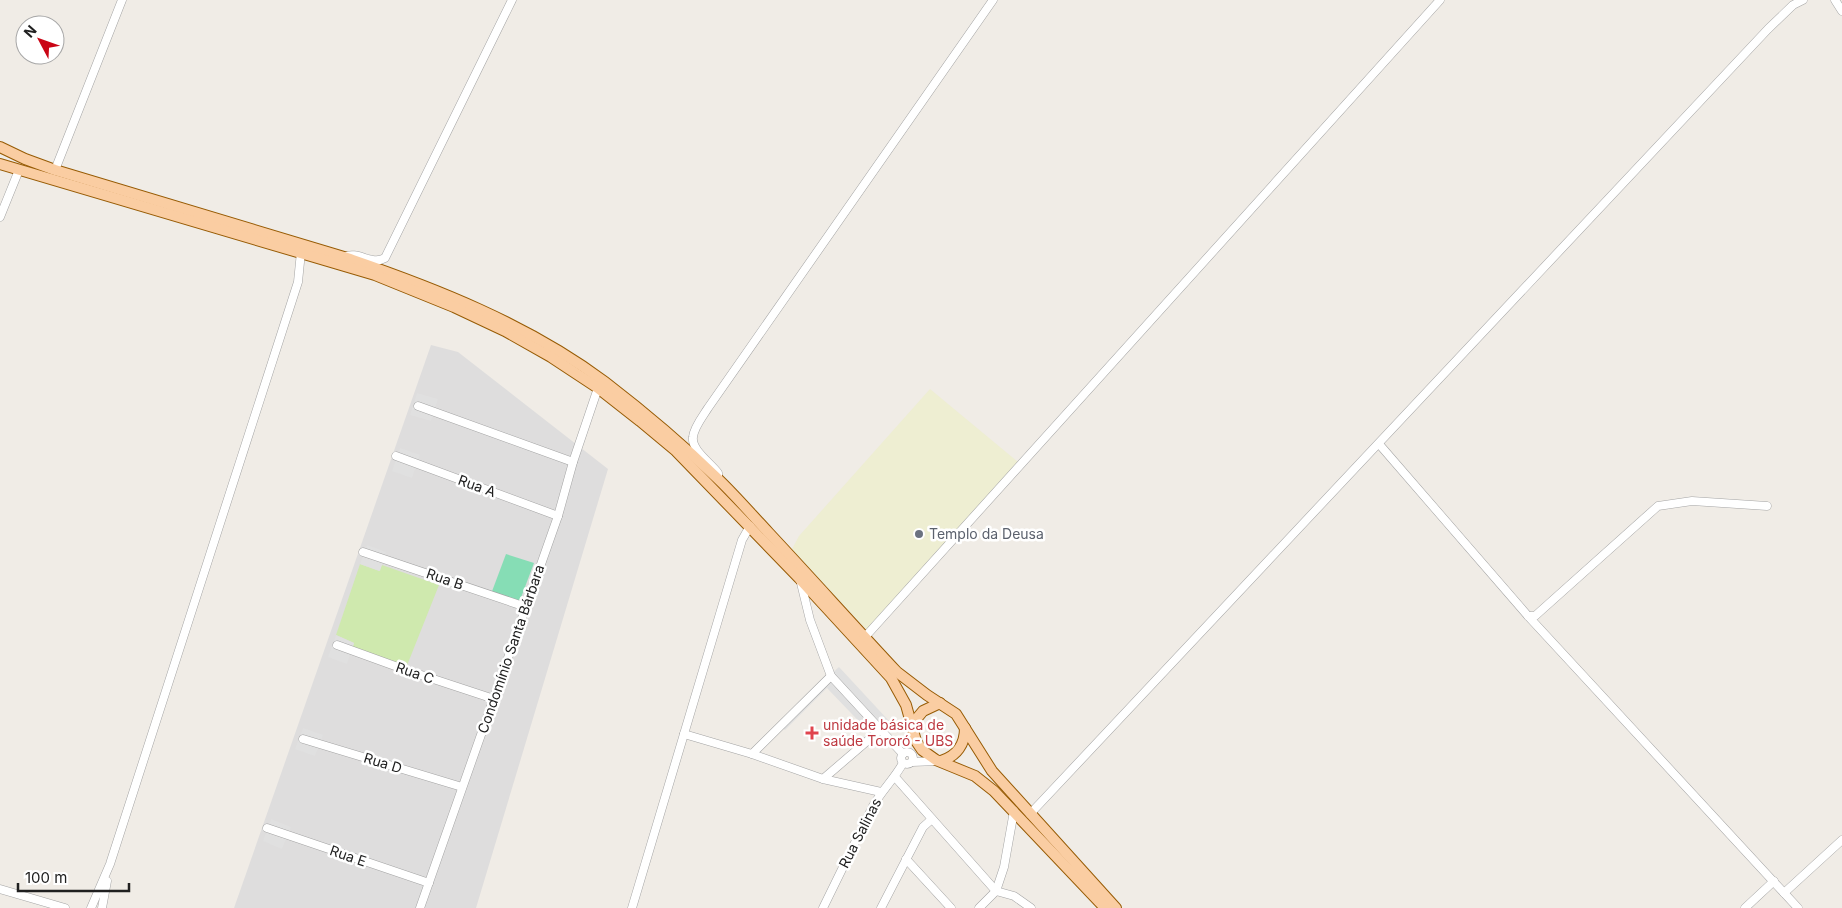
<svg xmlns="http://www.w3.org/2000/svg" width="1842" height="908" viewBox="0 0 1842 908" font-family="Inter,sans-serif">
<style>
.residential{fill:#dedddd}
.farmland{fill:#eeeed2}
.grass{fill:#cfe9ae}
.pitch{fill:#86ddb5}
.parking{fill:#e0e0e0}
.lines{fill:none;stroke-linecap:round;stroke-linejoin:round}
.minor-casing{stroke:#a4a4a4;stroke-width:9}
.major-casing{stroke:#975b04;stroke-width:12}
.minor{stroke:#fff;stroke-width:8}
.major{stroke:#facda2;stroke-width:10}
.worship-dot{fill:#6b7280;stroke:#fff;stroke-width:2}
.health-dot{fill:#e0444e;stroke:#fff;stroke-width:2}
.labels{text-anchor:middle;stroke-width:5;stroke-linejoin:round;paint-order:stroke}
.street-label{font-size:14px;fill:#202020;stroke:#fff}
.worship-label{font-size:14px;fill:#5b616d;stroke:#fff;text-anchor:start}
.health-label{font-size:14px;fill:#be3a42;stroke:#fff;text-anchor:start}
</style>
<rect width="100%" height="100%" fill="#f0ece6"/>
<path class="residential" d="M431,345L458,352L608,469L476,908H234Z"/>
<path class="farmland" d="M930,389L1018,462L867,630L792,549L799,536Z"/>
<path class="grass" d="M360,564L379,571L382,565L439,585L406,668L352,649L354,643L336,635Z"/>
<path class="pitch" d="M506,554L534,563L519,603L491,594Z"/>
<g class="parking">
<path d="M417,393L438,399L431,421L410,415Z"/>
<path d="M400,448L420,455L412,478L392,471Z"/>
<path d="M367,545L386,552L380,571L360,564Z"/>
<path d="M336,635L354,643L347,664L328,657Z"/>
<path d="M839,667L889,721L874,737L827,688L785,730L780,726L830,675Z"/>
<path d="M303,728L323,735L315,756L295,749Z"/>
<path d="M271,819L291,827L282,849L263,841Z"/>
</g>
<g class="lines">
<g class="minor-casing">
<g id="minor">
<path d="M1835,0L1842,11"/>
<path d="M55,170L122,0"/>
<path d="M0,217L19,170"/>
<path d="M344,257C358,250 371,266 385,258L512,0"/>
<path d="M418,406L573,462"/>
<path d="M1379,444L1528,616L1798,908"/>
<path d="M396,456L558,516"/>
<path d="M718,478V473C711,463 691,450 693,437C694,427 703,416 708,408L993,0"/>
<path d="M363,552L526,607"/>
<path d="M800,579L810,620L831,676L903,754"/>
<path d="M1528,616H1535L1658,506L1692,501L1767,506"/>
<path d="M865,637L1440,0"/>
<path d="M337,645L406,670L494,699"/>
<path d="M684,734L752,754L823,779L881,792"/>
<path d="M303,739L462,787"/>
<circle cx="907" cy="758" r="6"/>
<path d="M752,754L831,676"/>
<path d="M912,762L937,761"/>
<path d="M895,777L996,891L1014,896L1031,908"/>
<path d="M823,779L880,730"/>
<path d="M1030,814L1768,29L1793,5L1803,0"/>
<path d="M267,828L429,883"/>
<path d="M906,859L951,908"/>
<path d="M0,889L65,908"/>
<path d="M1784,893L1842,840"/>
<path d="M91,908L110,864L298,282L301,252"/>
<path d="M102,908L107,881"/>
<path d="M420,908L558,516L573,462L598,388"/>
<path d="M632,908L742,540L750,526"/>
<path d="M823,908L873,806C882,790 895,778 903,763"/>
<path d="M881,908L923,827L932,819"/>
<path d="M979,908L996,891L1004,867L1014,811"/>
<path d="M1745,908L1774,881"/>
</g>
</g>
<g class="major-casing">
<g id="major">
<path d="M0,147L25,159L55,170L344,257C435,288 527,324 605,382C644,412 682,444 717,478C735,495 752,515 769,533C812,579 854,626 897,672L927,695L956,714L992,771L1116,908"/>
<path d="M0,164L375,275L454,307L505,331L551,357L598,388L640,421L676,451L799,578L891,678L906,705L916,741L922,750L936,760L975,776L994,791L1105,908"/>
<path d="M913,723L923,711L940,703"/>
<path d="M941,761C957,756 965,744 965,728"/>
</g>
</g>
<use href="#minor" class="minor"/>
<use href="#major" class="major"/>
</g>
<circle class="worship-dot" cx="919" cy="534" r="5"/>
<path class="health-dot" d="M809.5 725.5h5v5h5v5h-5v5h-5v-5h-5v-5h5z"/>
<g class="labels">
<g class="street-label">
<text transform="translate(477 486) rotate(20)" y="5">Rua A</text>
<text transform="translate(445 579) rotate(19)" y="5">Rua B</text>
<text transform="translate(511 649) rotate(-71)" y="5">Condomínio Santa Bárbara</text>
<text transform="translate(415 673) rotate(19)" y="5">Rua C</text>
<text transform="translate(383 763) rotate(17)" y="5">Rua D</text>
<text transform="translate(860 833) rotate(-63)" y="5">Rua Salinas</text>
<text transform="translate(348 856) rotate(19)" y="5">Rua E</text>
</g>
<g class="worship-label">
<text x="929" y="539">Templo da Deusa</text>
</g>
<g class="health-label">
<text x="823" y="730">unidade básica de<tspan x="823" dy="16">saúde Tororó - UBS</tspan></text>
</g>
</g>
<g transform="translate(40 40) rotate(311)"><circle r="24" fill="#ffffff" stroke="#a6a6a6"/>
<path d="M0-4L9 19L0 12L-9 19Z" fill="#ca0515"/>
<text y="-8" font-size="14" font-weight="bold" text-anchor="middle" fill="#202020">N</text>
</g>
<path d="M18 883v8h111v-8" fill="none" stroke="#202020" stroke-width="2.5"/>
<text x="25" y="883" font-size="15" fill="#202020" stroke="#ffffff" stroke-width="4" paint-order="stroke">100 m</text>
</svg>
